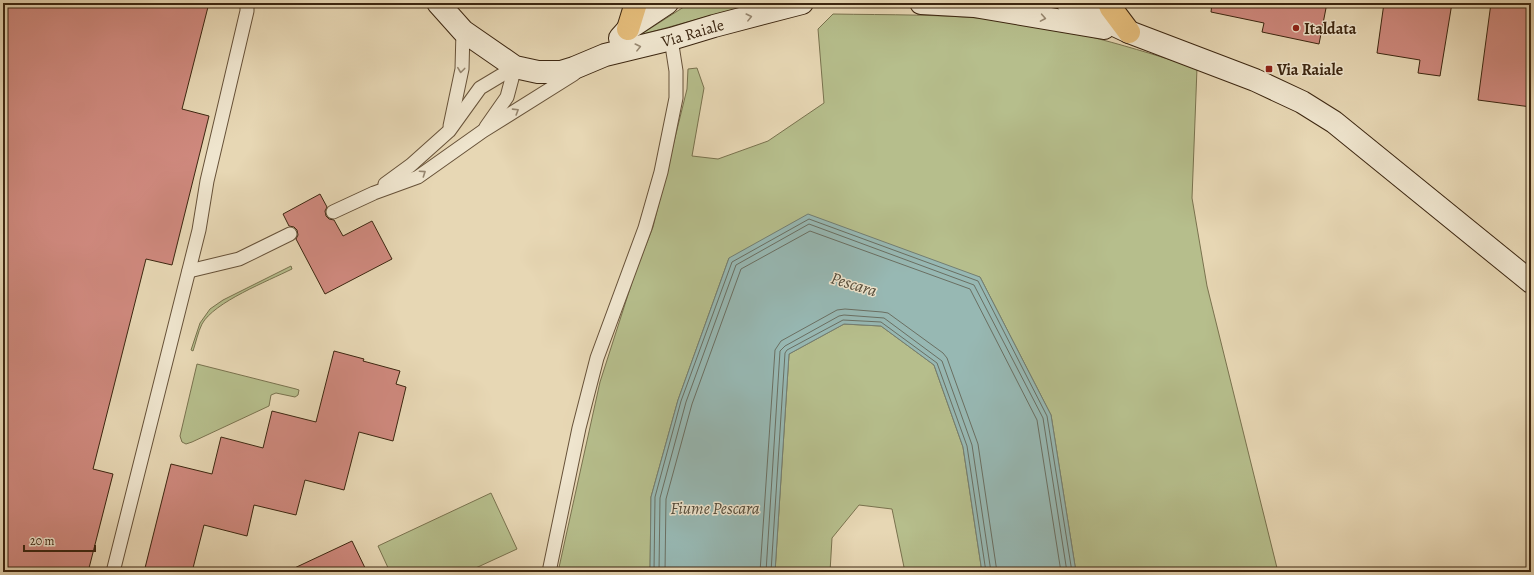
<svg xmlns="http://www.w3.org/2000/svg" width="1534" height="575" viewBox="0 0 1534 575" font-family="Alegreya,serif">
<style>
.green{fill:#b6be8c;stroke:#79724e}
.water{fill:#97b8b3;stroke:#737e72}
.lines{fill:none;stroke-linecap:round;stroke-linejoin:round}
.shore{stroke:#6a6f62;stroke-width:1}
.building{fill:#cf897e;stroke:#3c2610}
.lane-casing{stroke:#675239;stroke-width:15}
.secondary-casing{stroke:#3c2610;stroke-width:24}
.highway-casing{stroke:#3c2610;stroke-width:24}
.lane{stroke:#efe5ce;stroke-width:13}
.secondary{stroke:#efe5ce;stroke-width:22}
.highway{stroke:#e4bc7a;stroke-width:22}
.oneway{stroke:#96866f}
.poi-dot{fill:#8f2418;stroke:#efe5ce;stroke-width:1.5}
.labels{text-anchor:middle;stroke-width:3;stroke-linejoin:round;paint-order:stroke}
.poi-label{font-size:16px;font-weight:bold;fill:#3c2610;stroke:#efe5ce;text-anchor:start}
.street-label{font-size:16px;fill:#3c2610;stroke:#efe5ce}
.water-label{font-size:17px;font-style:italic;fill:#534a39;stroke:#efe5ce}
</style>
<rect width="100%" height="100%" fill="#e7d7b4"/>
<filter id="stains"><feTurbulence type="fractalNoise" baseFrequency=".005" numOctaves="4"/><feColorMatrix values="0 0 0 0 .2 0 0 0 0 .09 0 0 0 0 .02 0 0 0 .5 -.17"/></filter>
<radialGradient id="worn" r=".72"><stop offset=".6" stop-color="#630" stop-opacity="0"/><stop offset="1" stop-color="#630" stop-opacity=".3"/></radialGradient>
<g class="green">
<path d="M690,3H768L720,13L640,35Z"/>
<path d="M833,14C888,15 944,14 1000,20C1067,27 1133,48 1197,68L1192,198L1207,286L1278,572H1076L1051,415L980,277L729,258L678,400L651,497L650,572H558L600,382L635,273L653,227L687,89L688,69L697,68L704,88L692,156L718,159L768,141L824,103L818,29Z"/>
<path d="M291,266L292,269C268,281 214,302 202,324C198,332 196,342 193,351L191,350L200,323L210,309L223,300Z"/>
<path d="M844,324L881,326L934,365L963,447L982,572H905L892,509L859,505L832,538L830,572H775L789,354Z"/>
<path d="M197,364L296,389L299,390L298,395L295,397L276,393L271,395L269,406L192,442L186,444L182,442L180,436Z"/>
<path d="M491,493L517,549L467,572H390L378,546Z"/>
</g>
<path class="water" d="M808,214L980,277L1051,415L1076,572H982L963,447L934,365L881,326L844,324L789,354L775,572H650L651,497L678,400L729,258Z"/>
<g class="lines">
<g class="shore">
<path d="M654,572L655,497L681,401L732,262L809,219L978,281L1047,416L1072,572"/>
<path d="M659,572L660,498L686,402L736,265L809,224L974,285L1043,418L1067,572"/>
<path d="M665,572L666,499L692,404L741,269L810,231L970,289L1037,420L1061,572"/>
<path d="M760,572L775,350L781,341L837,310L845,309L882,312L888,313L943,353L947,358L978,444L997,572"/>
<path d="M766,572L780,351L785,346L839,316L844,315L884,318L942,361L972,445L991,572"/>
<path d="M771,572L785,353L787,350L843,320L881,322L937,363L967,446L986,572"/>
</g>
</g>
<g class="building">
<path d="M3,3H209L182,109L209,116L172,265L146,259L93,469L113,474L88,572H3Z"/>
<path d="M1212,3H1327L1319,44L1262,32L1264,23L1211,12Z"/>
<path d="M1384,3H1452L1440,76L1418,73L1420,60L1377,53Z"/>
<path d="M1491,3H1531V107L1478,100Z"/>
<path d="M320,194L327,207L325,211L326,216L329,219L334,220L343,236L372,221L392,259L325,294L296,239L298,235L297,230L294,227L289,226L283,214Z"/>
<path d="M334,351L364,359L363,361L400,371L396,384L406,387L393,441L359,432L344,490L305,480L296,515L254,505L247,536L204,525L192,572H144L171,464L212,474L221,437L263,448L272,411L316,422Z"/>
<path d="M352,541L367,572H286Z"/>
</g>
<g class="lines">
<g class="lane-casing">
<g id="lane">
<path d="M450,126L462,69L463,31"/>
<path d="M486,127L507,97L515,67"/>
<path d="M385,184L411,165L449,131L480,88L515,67"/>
<path d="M333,212L374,193L418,177L483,131L574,74"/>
<path d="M189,271L239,259L290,234"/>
<path d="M113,572L199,230L207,181L247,11V3"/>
<path d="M549,572L579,428L597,358L645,228L661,172L676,98V71L671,39"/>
</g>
</g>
<g class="secondary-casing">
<g id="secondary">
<path id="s1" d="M438,3L463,31L515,67L538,72H561L574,68L605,55L671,39L714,26L802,3"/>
<path d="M921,3L974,6L1104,28"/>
<path d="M1068,3L1129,32L1255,80L1302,102L1334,122L1531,282"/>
<path d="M620,38L628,29L667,3"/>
</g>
</g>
<g class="highway-casing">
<g id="highway">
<path d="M1109,3L1111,8L1129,32"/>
<path d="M628,29L636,3"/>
</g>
</g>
<use href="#lane" class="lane"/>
<use href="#secondary" class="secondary"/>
<use href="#highway" class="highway"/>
</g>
<defs><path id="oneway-chevron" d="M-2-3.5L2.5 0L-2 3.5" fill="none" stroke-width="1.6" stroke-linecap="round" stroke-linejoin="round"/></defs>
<g class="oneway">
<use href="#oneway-chevron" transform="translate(749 17) rotate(-14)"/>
<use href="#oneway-chevron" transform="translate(1043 18) rotate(10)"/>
<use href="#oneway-chevron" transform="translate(638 47) rotate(-14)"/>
<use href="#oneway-chevron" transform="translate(461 70) rotate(97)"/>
<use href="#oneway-chevron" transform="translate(516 111) rotate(-32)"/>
<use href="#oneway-chevron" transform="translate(423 173) rotate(-34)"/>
</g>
<g class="poi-dot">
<circle cx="1296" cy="28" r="4"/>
<rect x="1265" y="65" width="8" height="8" rx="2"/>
</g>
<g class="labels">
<g class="poi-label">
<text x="1304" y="34">Italdata</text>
<text x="1277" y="75">Via Raiale</text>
</g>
<g class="street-label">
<text dy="6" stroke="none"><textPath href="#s1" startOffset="285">Via Raiale</textPath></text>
</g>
<g class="water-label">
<text transform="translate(854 284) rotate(17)" y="6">Pescara</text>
<text x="715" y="514">Fiume Pescara</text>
</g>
</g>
<rect width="1534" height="575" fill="none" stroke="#e7d7b4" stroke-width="16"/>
<rect x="4" y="4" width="1526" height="567" fill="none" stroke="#3c2610" stroke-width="2"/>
<rect x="8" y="8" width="1518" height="559" fill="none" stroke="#3c2610"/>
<path d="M24 545v6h71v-6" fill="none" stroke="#3c2610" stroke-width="2"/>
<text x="30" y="545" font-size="12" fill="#3c2610" stroke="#efe5ce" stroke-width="3" paint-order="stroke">20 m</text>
<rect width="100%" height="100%" filter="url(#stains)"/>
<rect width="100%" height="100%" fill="url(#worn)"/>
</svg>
